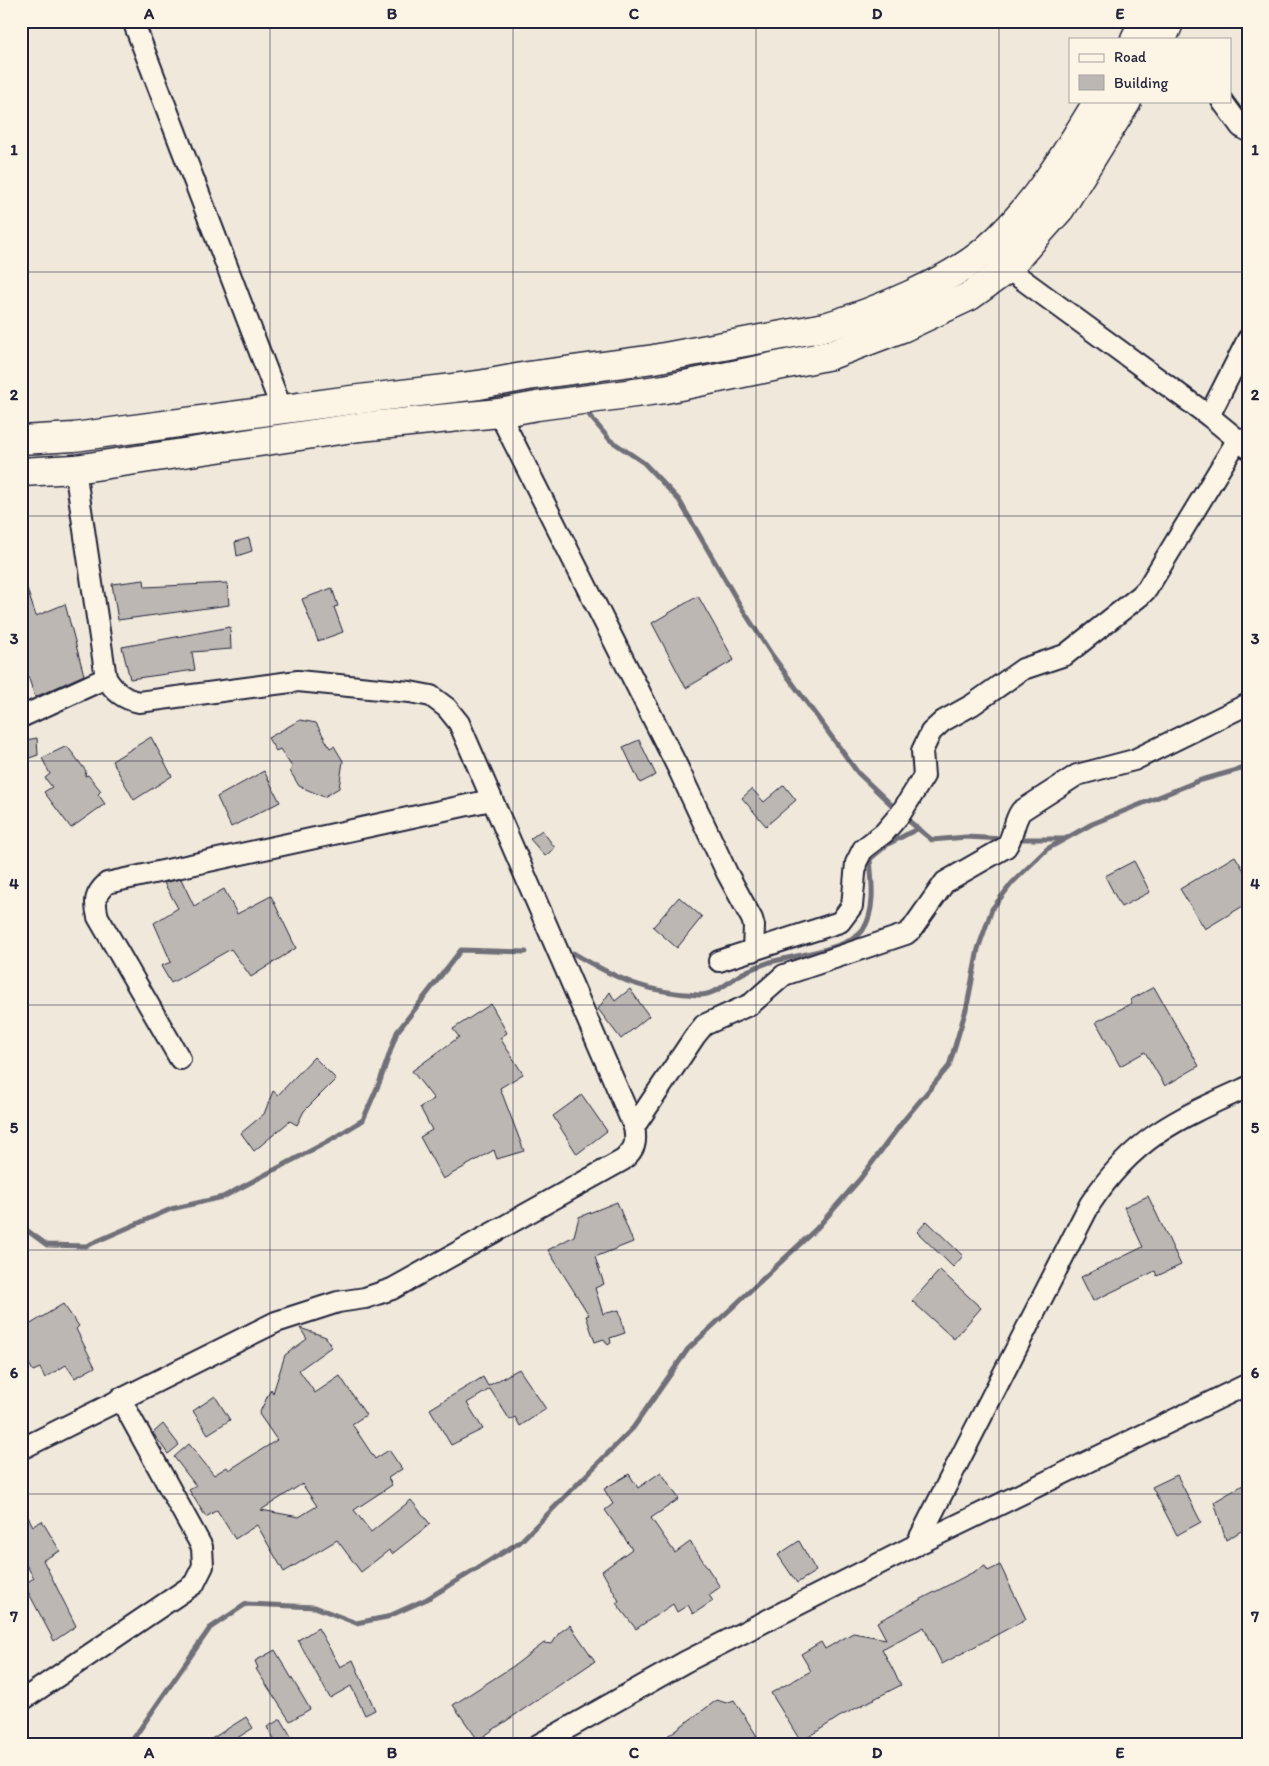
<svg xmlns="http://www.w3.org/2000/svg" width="1269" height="1766" viewBox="0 0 1269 1766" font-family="Itim,sans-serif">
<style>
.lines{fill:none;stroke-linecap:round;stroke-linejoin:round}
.stream{stroke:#716f79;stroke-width:5}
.building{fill:#bcb7b3;stroke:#22223b;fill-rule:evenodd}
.street-casing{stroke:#22223b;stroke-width:24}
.secondary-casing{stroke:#22223b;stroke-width:31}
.street{stroke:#fcf5e5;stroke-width:20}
.secondary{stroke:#fcf5e5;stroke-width:28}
.grid{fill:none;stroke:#22223b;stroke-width:1;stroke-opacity:0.55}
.neatline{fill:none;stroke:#22223b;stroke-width:2}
.grid-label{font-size:16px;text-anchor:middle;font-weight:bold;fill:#22223b}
</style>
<rect width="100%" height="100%" fill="#efe8db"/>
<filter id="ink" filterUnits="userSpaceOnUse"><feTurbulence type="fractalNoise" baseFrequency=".02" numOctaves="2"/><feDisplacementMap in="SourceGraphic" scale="10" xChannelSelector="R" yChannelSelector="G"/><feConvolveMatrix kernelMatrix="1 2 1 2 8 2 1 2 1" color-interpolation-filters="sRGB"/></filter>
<g filter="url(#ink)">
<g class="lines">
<g class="stream">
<path d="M589,415L610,440L644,463L679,500L741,607L772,655L858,773L898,811"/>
<path d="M904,817L932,840L966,837L1004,839"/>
<path d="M1015,839H1064"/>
<path d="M573,953C619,980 644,992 698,995C717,996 730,979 745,972C752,968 762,965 770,962C792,956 850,949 863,930C876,910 872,881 870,859L888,844L917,829"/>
<path d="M21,1226L47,1245L86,1246L171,1209L223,1197L329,1141L363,1120L380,1081L397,1032L461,950L526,952"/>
<path d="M129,1745L210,1628L246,1604L315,1607L356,1623L387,1617L427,1599L520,1542L633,1428L688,1349L817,1228L860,1179L904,1120L949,1066L967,1006L978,949L992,909L1012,883L1047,849L1092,824L1198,781L1248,767"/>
</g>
</g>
<g class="building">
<path d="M249,538L252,551L237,556L235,542Z"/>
<path d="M21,580H24L36,616L65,604L84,675L35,697L21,655Z"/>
<path d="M144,580L145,587L227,583L229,605L118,620L112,584Z"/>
<path d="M332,588L338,606L334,607L343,632L318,641L302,599Z"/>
<path d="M698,596L734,660L686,688L652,623Z"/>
<path d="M230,627L231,649L192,652L195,670L130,679L122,647Z"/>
<path d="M300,720L316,723L330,748L334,746L343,761L339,788L324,797L299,786L290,771L292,767L280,749L276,751L268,738Z"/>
<path d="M151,737L172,776L134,800L112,761Z"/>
<path d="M37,738L38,755L21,761V741Z"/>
<path d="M639,740L656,775L640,783L623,747Z"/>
<path d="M67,746L86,771L85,776L88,775L101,791L98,794L105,804L71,828L44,792L52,787L45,778L50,774L42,758Z"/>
<path d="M264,771L280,802L231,827L217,797Z"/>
<path d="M784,785L796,800L766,826L742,798L752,789L764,802Z"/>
<path d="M542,830L555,848L545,856L530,839Z"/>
<path d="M1235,856L1248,877V903L1205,929L1180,889Z"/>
<path d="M1134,861L1150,892L1121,907L1105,876Z"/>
<path d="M181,879L194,906L224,889L237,914L271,896L296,948L251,977L231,949L171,983L161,966L171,962L154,923L178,908L164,883Z"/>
<path d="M679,897L702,917L677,948L653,927Z"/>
<path d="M1154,987L1199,1066L1165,1086L1145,1052L1120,1066L1096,1022L1132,1003L1130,1000Z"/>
<path d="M630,989L649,1016L621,1039L598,1009L610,992L615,1001Z"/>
<path d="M491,1004L507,1033L500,1038L523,1074L500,1088L524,1151L497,1159L494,1150L443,1179L420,1137L432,1130L420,1107L434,1099L412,1071L459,1037L453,1029Z"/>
<path d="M314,1057L336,1079L304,1111L297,1125L290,1121L254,1151L241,1133L264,1114L273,1091L278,1095Z"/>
<path d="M582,1095L607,1131L577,1154L553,1116Z"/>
<path d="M1148,1196L1181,1265L1157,1276L1155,1271L1093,1301L1081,1277L1143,1247L1124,1207Z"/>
<path d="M617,1202L633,1242L595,1257L604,1284L595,1288L603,1314L619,1310L625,1333L610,1338L611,1343L608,1345L604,1339L595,1342L586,1316L589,1315L548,1250L574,1236L579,1217Z"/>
<path d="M927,1221L963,1256L953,1267L917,1232Z"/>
<path d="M940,1270L981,1308L954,1339L912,1301Z"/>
<path d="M63,1304L79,1326L76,1329L95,1367L75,1378L66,1365L45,1378L40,1368L33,1371L24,1355L27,1351L21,1342V1330Z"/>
<path d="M300,1328L326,1337L331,1347L299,1370L315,1393L340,1376L366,1415L352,1424L375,1459L389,1450L402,1469L388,1478L392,1485L354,1510L371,1532L411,1500L430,1524L392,1554L389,1550L361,1572L337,1540L284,1572L257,1525L235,1539L217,1510L206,1517L189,1490L196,1486L174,1457L189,1444L214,1475L227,1467L229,1470L277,1440L259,1414L271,1389L273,1393L285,1355L307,1339ZM302,1484L317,1506L299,1517L261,1510Z"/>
<path d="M519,1369L546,1409L520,1426L515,1417L510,1420L490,1389L467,1403L483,1429L451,1445L430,1409L483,1377L488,1386Z"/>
<path d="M215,1396L230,1420L208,1434L193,1411Z"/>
<path d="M163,1424L179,1445L168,1454L153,1433Z"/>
<path d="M661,1472L679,1499L651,1518L675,1553L690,1542L692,1544L720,1587L709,1595L713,1601L693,1614L688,1605L677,1612L673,1604L636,1629L616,1603L619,1601L602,1571L632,1549L605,1510L613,1504L604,1489L629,1474L638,1488Z"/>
<path d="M1177,1475L1201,1522L1177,1535L1152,1487Z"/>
<path d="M1248,1482V1527L1226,1540L1214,1502Z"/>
<path d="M21,1504L33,1526L42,1521L60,1551L43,1560L76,1626L54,1641L24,1584L34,1578L21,1556Z"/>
<path d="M799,1541L816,1571L797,1583L778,1555Z"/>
<path d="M1000,1565L1026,1619L942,1664L924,1627L882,1649L901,1685L839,1717L801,1742L771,1693L811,1671L801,1654L821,1642L825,1649L853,1633L886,1639L877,1622L985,1566L988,1571Z"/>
<path d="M570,1625L595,1661L478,1740L453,1705L515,1665L544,1643L552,1644L559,1633Z"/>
<path d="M318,1628L340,1667L353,1660L375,1710L365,1715L351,1686L330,1698L298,1640Z"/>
<path d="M275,1650L310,1709L290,1721L256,1669L258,1668L255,1661Z"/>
<path d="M717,1700L726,1703L734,1700L757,1736L737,1745H655Z"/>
<path d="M246,1717L253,1728L226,1745H202Z"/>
<path d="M281,1719L296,1745H277L267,1727Z"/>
</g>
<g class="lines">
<g class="street-casing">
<g id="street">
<path d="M133,21L282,410"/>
<path d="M1222,101L1241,127L1248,131"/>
<path d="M997,261L1209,416L1248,448"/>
<path d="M499,413L677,766L727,873L752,919L754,926L753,951"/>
<path d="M1209,416L1248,339"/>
<path d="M21,717L106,678"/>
<path d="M719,961L840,922L852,906L856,863L863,849L884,833L901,813L924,776L922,751L931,732L943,721L972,705L1023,669L1065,655L1140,596L1147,589L1238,439"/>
<path d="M180,1059L98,917C94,901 95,894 107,883L491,800"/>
<path d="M634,1127L695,1036L704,1025L751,1004L784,975L906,934L912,929L945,882L1006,847C1014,836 1013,822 1021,811L1077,775L1134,760L1248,704"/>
<path d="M21,1449L276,1322L338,1302L365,1298L392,1289L623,1160C635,1149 637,1143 634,1127L459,723L447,708L431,696L410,692L298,681L139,702C123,699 114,691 106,678L75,469"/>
<path d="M916,1545L1090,1204C1134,1137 1177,1119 1248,1087"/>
<path d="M21,1701L194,1584L203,1566L202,1547L120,1398"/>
<path d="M538,1745L685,1662L916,1545L1248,1384"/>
</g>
</g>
<g class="secondary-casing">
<g id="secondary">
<path d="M1135,39L1144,21"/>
<path d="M1162,39L1170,21"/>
<path d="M21,440L74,437L351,400L479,385L528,376L654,359L825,327C872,313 949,282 986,250C1033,209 1066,154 1098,101"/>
<path d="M21,472L75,469L360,427L499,413L537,406L665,389L831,355L902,328L970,296L1006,270L1060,209L1127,101"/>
</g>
</g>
<use href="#street" class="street"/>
<use href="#secondary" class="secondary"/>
</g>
</g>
<path class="grid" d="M270,21V1745M513,21V1745M756,21V1745M999,21V1745M21,272H1248M21,516H1248M21,761H1248M21,1005H1248M21,1250H1248M21,1494H1248"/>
<rect width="1269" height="1766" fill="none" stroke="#fcf5e5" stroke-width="55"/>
<rect x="1069" y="38" width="162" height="65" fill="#fcf5e5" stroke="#a5a1a1"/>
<rect x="1079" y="54" width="25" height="8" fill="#fcf5e5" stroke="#a5a1a1"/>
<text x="1114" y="62" font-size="15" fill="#22223b">Road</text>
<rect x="1079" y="75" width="25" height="15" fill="#bcb7b3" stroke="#a5a1a1"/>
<text x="1114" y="88" font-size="15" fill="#22223b">Building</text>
<rect x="28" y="28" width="1214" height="1710" class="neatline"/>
<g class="grid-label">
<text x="149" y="19">A</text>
<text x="392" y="19">B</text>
<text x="634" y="19">C</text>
<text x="877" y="19">D</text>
<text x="1120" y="19">E</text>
<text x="14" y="155">1</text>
<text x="1255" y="155">1</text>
<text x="14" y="400">2</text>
<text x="1255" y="400">2</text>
<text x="14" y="644">3</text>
<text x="1255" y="644">3</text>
<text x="14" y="889">4</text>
<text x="1255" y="889">4</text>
<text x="14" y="1133">5</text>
<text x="1255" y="1133">5</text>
<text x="14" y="1378">6</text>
<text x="1255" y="1378">6</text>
<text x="14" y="1622">7</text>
<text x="1255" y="1622">7</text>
<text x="149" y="1758">A</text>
<text x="392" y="1758">B</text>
<text x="634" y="1758">C</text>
<text x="877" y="1758">D</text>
<text x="1120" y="1758">E</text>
</g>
</svg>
